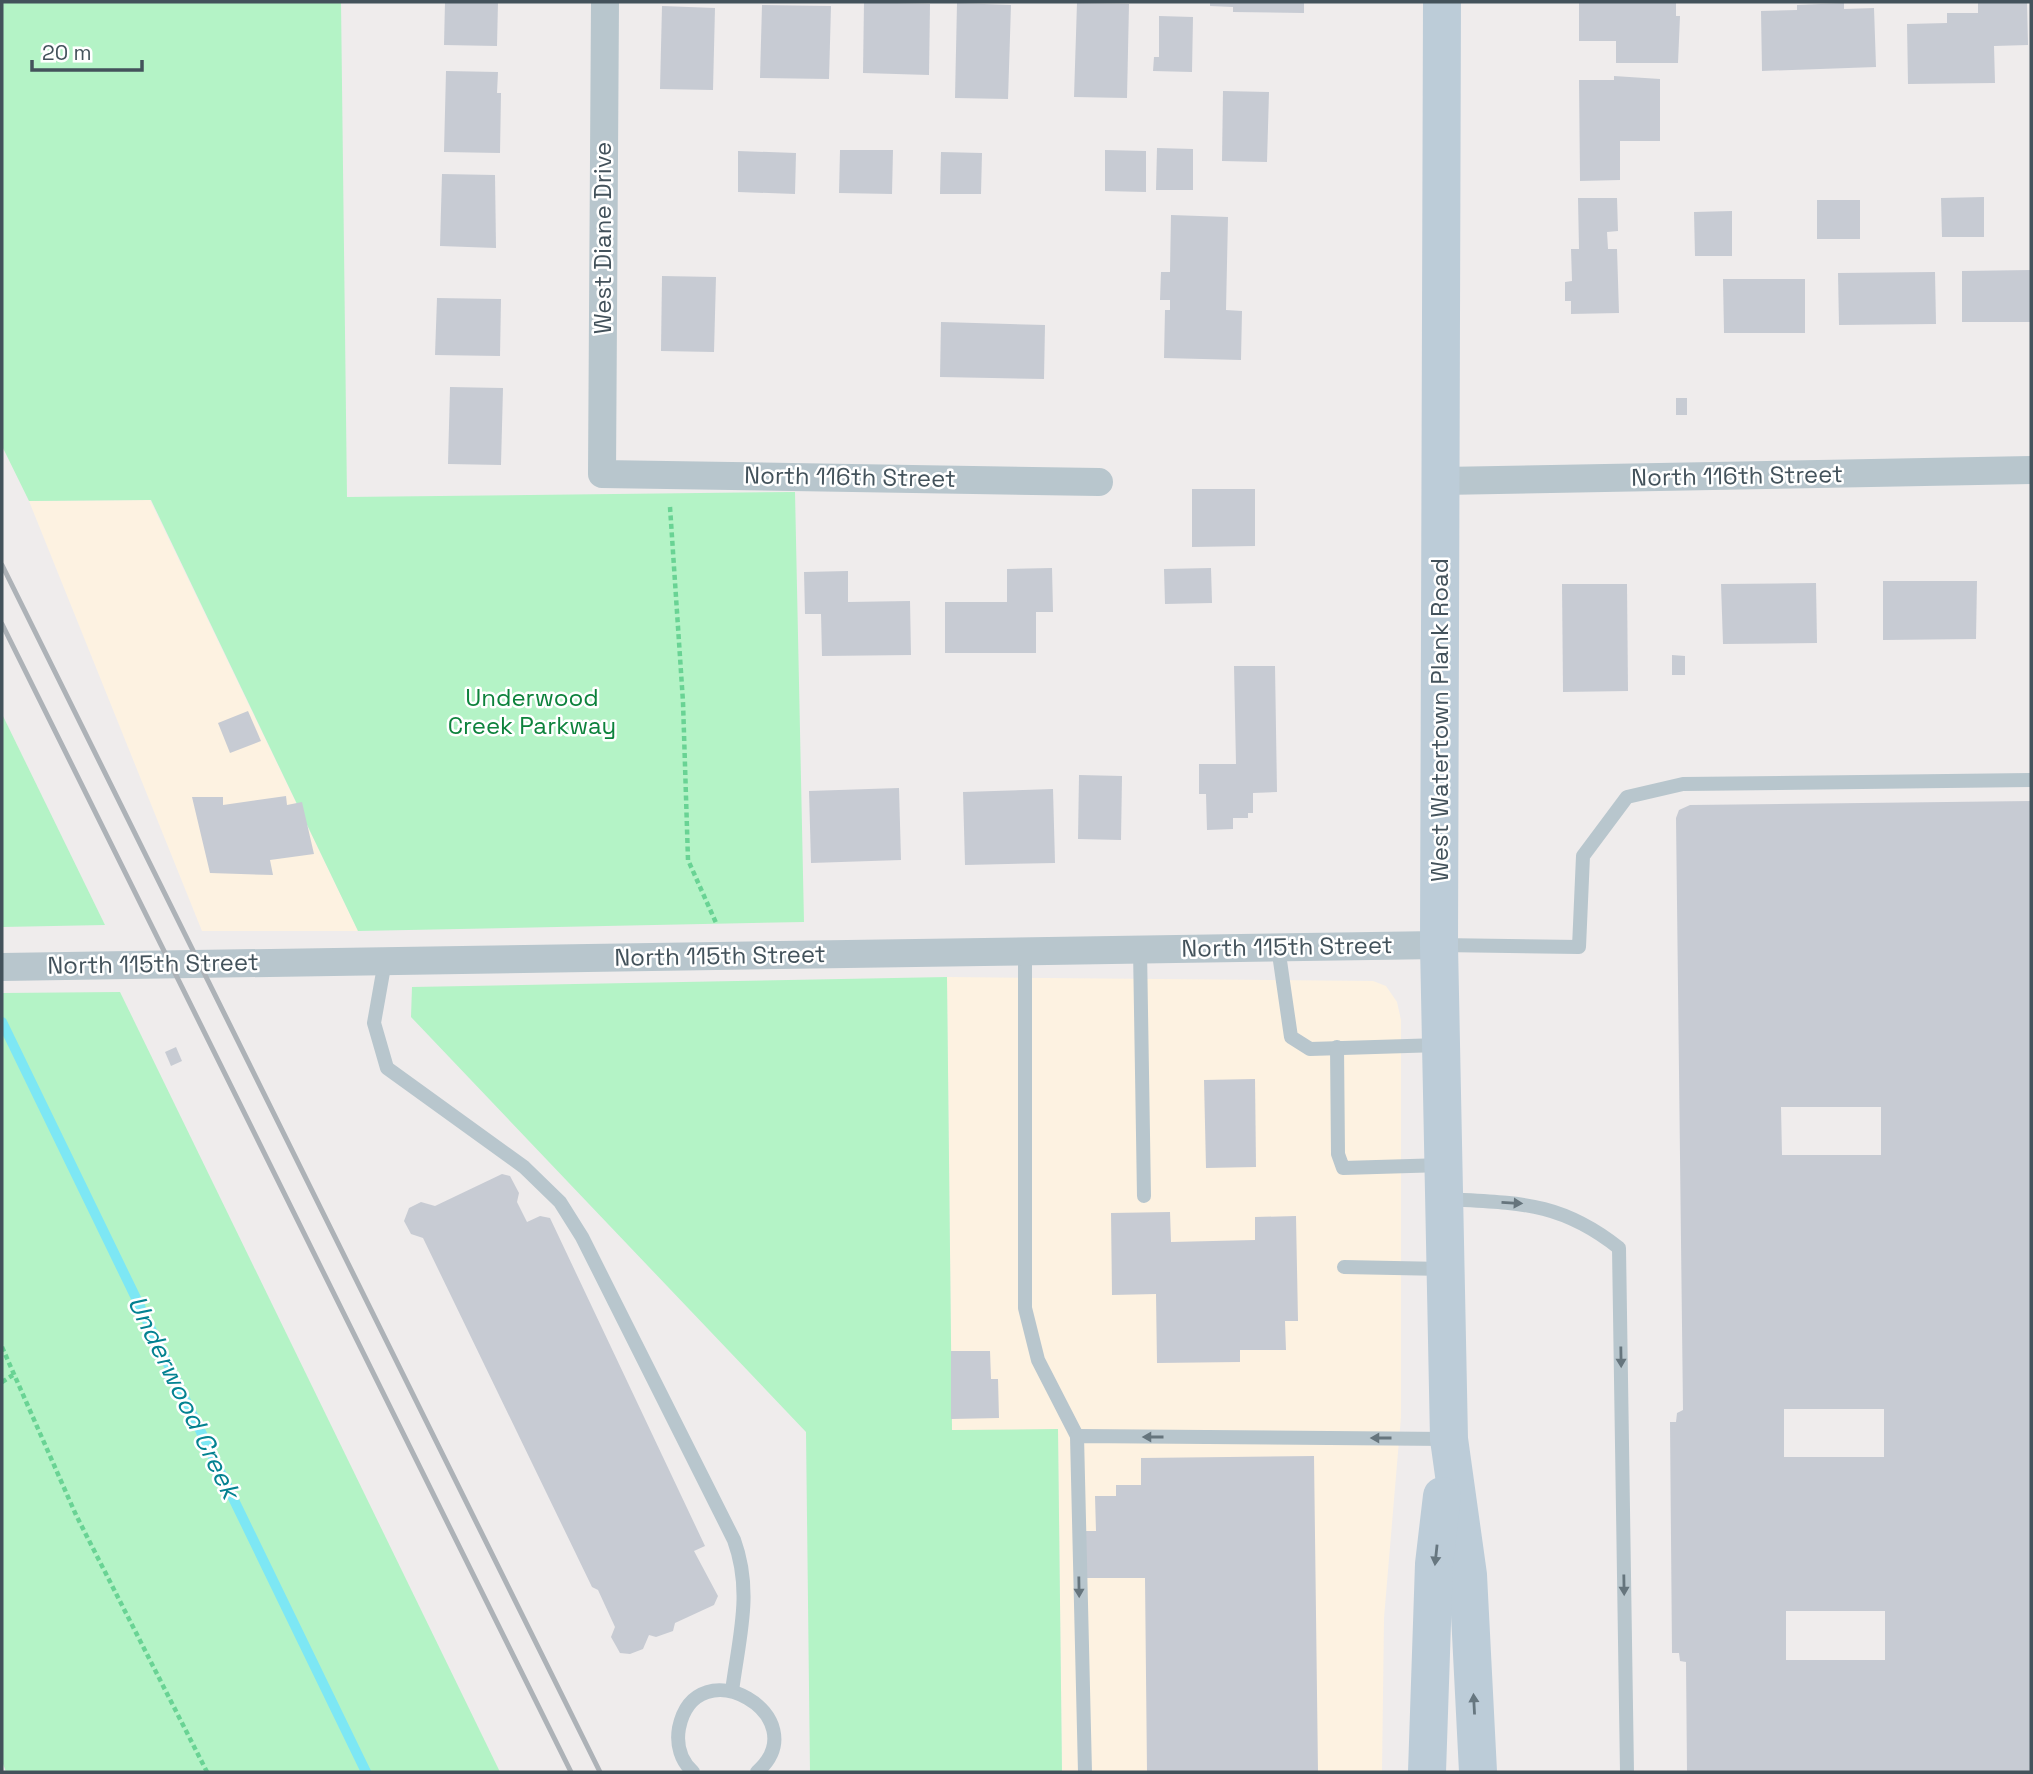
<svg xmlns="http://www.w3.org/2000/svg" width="2033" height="1774" viewBox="0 0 2033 1774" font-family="'Space Grotesk',sans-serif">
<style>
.commercial{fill:#fdf2e1}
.green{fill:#b4f3c6}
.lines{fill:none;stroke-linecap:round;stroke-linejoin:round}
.stream{stroke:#7de7f4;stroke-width:10}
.building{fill:#c7cbd3;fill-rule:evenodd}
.path{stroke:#69d394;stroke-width:4.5;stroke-dasharray:5 3.5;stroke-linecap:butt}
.lane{stroke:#b8c6cd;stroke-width:14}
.street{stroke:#b8c6cd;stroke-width:28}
.secondary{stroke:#bcccd8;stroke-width:38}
.rail{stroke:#adb2b7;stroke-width:5}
.oneway{fill:#66757d}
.oneway2{fill:#677780}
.labels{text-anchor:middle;stroke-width:5;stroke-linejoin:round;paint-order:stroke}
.street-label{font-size:24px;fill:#43525b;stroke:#fff}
.park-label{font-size:24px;fill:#0d823c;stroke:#fff}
.water-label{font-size:26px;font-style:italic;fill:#038291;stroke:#fff}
</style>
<rect width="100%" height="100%" fill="#efecec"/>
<g class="commercial">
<path d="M150,500L358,931H202L29,501Z"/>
<path d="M947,977L1373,981L1386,986L1397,1002L1401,1020V1417L1384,1618L1382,1772H1062L1058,1430L952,1431Z"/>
</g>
<g class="green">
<path d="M2,2H341L347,497L795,492L804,922L358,931L151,500L29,501L2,446Z"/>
<path d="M2,714L105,925L2,927Z"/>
<path d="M947,977L952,1430L1058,1429L1062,1772H810L806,1432L411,1017L412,987Z"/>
<path d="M120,992L500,1772H6L2,1761V993Z"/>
</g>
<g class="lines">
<path class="stream" d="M2,1022L366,1772"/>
</g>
<g class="building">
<path d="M445,2H498L497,46L444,45Z"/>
<path d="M864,2L930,4L929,75L863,73Z"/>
<path d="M1210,2H1304V13L1233,12V7L1210,6Z"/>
<path d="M1579,2H1676V16H1680L1678,63H1616V41H1579Z"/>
<path d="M1978,2H2027L2028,45L1994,46L1995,83L1908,84L1907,24L1947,23V13H1978Z"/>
<path d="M957,3L1011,5L1008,99L955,98Z"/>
<path d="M1077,3L1129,4L1127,98L1074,97Z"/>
<path d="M1844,3V9L1874,8L1876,67L1762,71L1761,11L1797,10V5Z"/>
<path d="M762,5L831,6L829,79L760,78Z"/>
<path d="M662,6L715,8L713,90L660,89Z"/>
<path d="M1159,16L1193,17L1192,72L1153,71L1154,57H1159Z"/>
<path d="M446,71L498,72L497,93H501L500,153L444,152Z"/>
<path d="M1614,76L1660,79V141H1620V180L1580,181L1579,80H1614Z"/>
<path d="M1223,91L1269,92L1267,162L1222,161Z"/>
<path d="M1157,148L1193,149V190H1156Z"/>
<path d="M840,150H893L892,194L839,193Z"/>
<path d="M1105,150L1146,151V192L1105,191Z"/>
<path d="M738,151L796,153L795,194L738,192Z"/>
<path d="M941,152L982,153L981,194H940Z"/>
<path d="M442,174L495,175L496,248L440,246Z"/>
<path d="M1984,197V237H1942L1941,198Z"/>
<path d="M1578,198H1617L1618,231L1607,232L1608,249H1617L1619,313L1571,314V301H1565V282L1572,281L1571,249H1579Z"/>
<rect x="1817" y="200" width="43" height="39"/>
<path d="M1732,211V256H1695L1694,212Z"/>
<path d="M1171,215L1228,217L1226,310L1242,311L1241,360L1164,358L1165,310H1170V300H1160L1161,272H1170Z"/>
<path d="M2031,270V322H1962V271Z"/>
<path d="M1935,272L1936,324L1839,325L1838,273Z"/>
<path d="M662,276L716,277L714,352L661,351Z"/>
<path d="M1723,279H1805V333H1724Z"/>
<path d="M437,298L501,299L500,356L435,355Z"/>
<path d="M941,322L1045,325L1044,379L940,377Z"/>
<path d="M450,387L503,388L501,465L448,464Z"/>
<rect x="1676" y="398" width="11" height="17"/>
<path d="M1192,489H1255V546L1192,547Z"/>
<path d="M1052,568L1053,612H1036V653H945V602H1007V569Z"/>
<path d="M1211,568L1212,603L1165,604L1164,569Z"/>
<path d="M848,571V602L910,601L911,655L822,656L821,614H805L804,572Z"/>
<path d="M1883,581H1977L1976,639L1883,640Z"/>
<path d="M1816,583L1817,643L1723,644L1721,584Z"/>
<path d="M1562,584H1627L1628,691L1563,692Z"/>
<path d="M1672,655L1685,656V675H1672Z"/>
<path d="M1234,666H1275L1277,792L1253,793V813H1248V818H1233V829L1207,830L1206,794H1199V764H1236Z"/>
<path d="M248,711L261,741L230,753L218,723Z"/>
<path d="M1079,775L1122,776L1121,840L1078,839Z"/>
<path d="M899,788L901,860L811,863L809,791Z"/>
<path d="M1053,789L1055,863L965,865L963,792Z"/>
<path d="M286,796L287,805L302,802L314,854L270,860L273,875L210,873L192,797H223V805Z"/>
<path d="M2031,801V1772H1687L1686,1662L1680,1661L1679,1653H1672L1670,1422H1676L1677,1413L1683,1410L1676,818L1679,810L1690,805ZM1781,1107H1881V1155H1782ZM1784,1409H1884V1457H1784ZM1786,1611H1885V1660H1786Z"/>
<path d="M176,1047L182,1061L171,1066L165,1052Z"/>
<path d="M1255,1079L1256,1167L1206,1168L1204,1080Z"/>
<path d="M502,1174L510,1176L519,1193L517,1202L527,1222L540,1216L550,1218L705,1546L694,1551L718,1596L714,1605L675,1623L673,1631L656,1637L649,1635L643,1649L630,1654L620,1653L611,1637L615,1627L598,1590L592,1587L423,1238L411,1234L404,1221L409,1208L421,1202L435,1206Z"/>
<path d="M1170,1212L1171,1242L1255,1240V1217L1296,1216L1298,1321H1285L1286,1350H1240V1362L1157,1363L1156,1294L1112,1295L1111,1213Z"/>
<path d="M951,1351H990L991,1379H998L999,1418L951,1419Z"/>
<path d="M1314,1456L1318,1772H1147L1145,1578H1084V1531H1096L1095,1496H1116V1485H1141V1458Z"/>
</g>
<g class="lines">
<g class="path">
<path d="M670,507L683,702L688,860L717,925"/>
<path d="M2,1347L76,1515L207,1772"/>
<path d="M2,1382L13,1375"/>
</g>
<g class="lane">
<path d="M1440,945L1579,947L1583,856L1627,797L1683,784L2031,780"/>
<path d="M1278,947L1291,1037L1310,1049L1440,1045"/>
<path d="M1140,949L1144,1196"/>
<path d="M1025,951V1308L1038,1360L1077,1436"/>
<path d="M385,961L374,1023L387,1068L524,1167L560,1202L582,1237L734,1540C753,1592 739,1637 732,1691"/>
<path d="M1337,1047L1338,1154L1343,1168L1444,1165"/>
<path d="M1446,1199C1517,1203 1560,1201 1619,1248L1627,1772"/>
<path d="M1344,1267L1444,1269"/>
<path d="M693,1772C681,1761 676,1745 679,1728C696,1645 819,1717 757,1772"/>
<path d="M1085,1772L1077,1436L1448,1439"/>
</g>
<g class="street">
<path d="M605,2L602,474L1099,482"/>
<path d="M1442,481L2031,470"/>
<path d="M2,967L1439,945"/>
</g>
<g class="secondary">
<path d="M1442,2L1439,945L1449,1439L1468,1575L1478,1772"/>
<path d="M1427,1772L1434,1564L1442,1496"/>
</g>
<g class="rail">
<path d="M2,565L600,1772"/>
<path d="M2,624L571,1772"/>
</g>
</g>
<defs><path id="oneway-solid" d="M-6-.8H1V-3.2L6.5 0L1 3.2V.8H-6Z" transform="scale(1.75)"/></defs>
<g class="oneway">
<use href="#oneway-solid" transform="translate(1512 1203) rotate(3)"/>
<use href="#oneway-solid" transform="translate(1621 1357) rotate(89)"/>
<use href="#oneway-solid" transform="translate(1153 1437) rotate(-180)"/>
<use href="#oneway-solid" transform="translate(1381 1438) rotate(-180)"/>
<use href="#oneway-solid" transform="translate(1624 1585) rotate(89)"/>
<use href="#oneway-solid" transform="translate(1079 1587) rotate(89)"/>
</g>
<g class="oneway2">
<use href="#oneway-solid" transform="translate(1436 1555) rotate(96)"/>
<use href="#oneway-solid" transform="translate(1474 1704) rotate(-93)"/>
</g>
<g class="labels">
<g class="street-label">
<text transform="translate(603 238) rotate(-90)" y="8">West Diane Drive</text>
<text transform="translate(1737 476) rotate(-1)" y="8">North 116th Street</text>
<text transform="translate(850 477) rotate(1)" y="8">North 116th Street</text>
<text transform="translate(1440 720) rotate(-90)" y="8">West Watertown Plank Road</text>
<text transform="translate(1287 947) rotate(-1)" y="8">North 115th Street</text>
<text transform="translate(720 956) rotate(-1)" y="8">North 115th Street</text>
<text transform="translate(153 964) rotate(-1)" y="8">North 115th Street</text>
</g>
<g class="park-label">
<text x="532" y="706">Underwood<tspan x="532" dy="28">Creek Parkway</tspan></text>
</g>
<g class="water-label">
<text transform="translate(184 1397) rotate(64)" y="9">Underwood Creek</text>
</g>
</g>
<rect width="2033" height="1774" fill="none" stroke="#43525b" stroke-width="7"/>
<path d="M32 60v10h110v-10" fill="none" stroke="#43525b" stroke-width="3.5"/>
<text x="42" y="60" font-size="21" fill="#43525b" stroke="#ffffff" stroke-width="5" paint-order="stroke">20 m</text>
</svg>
